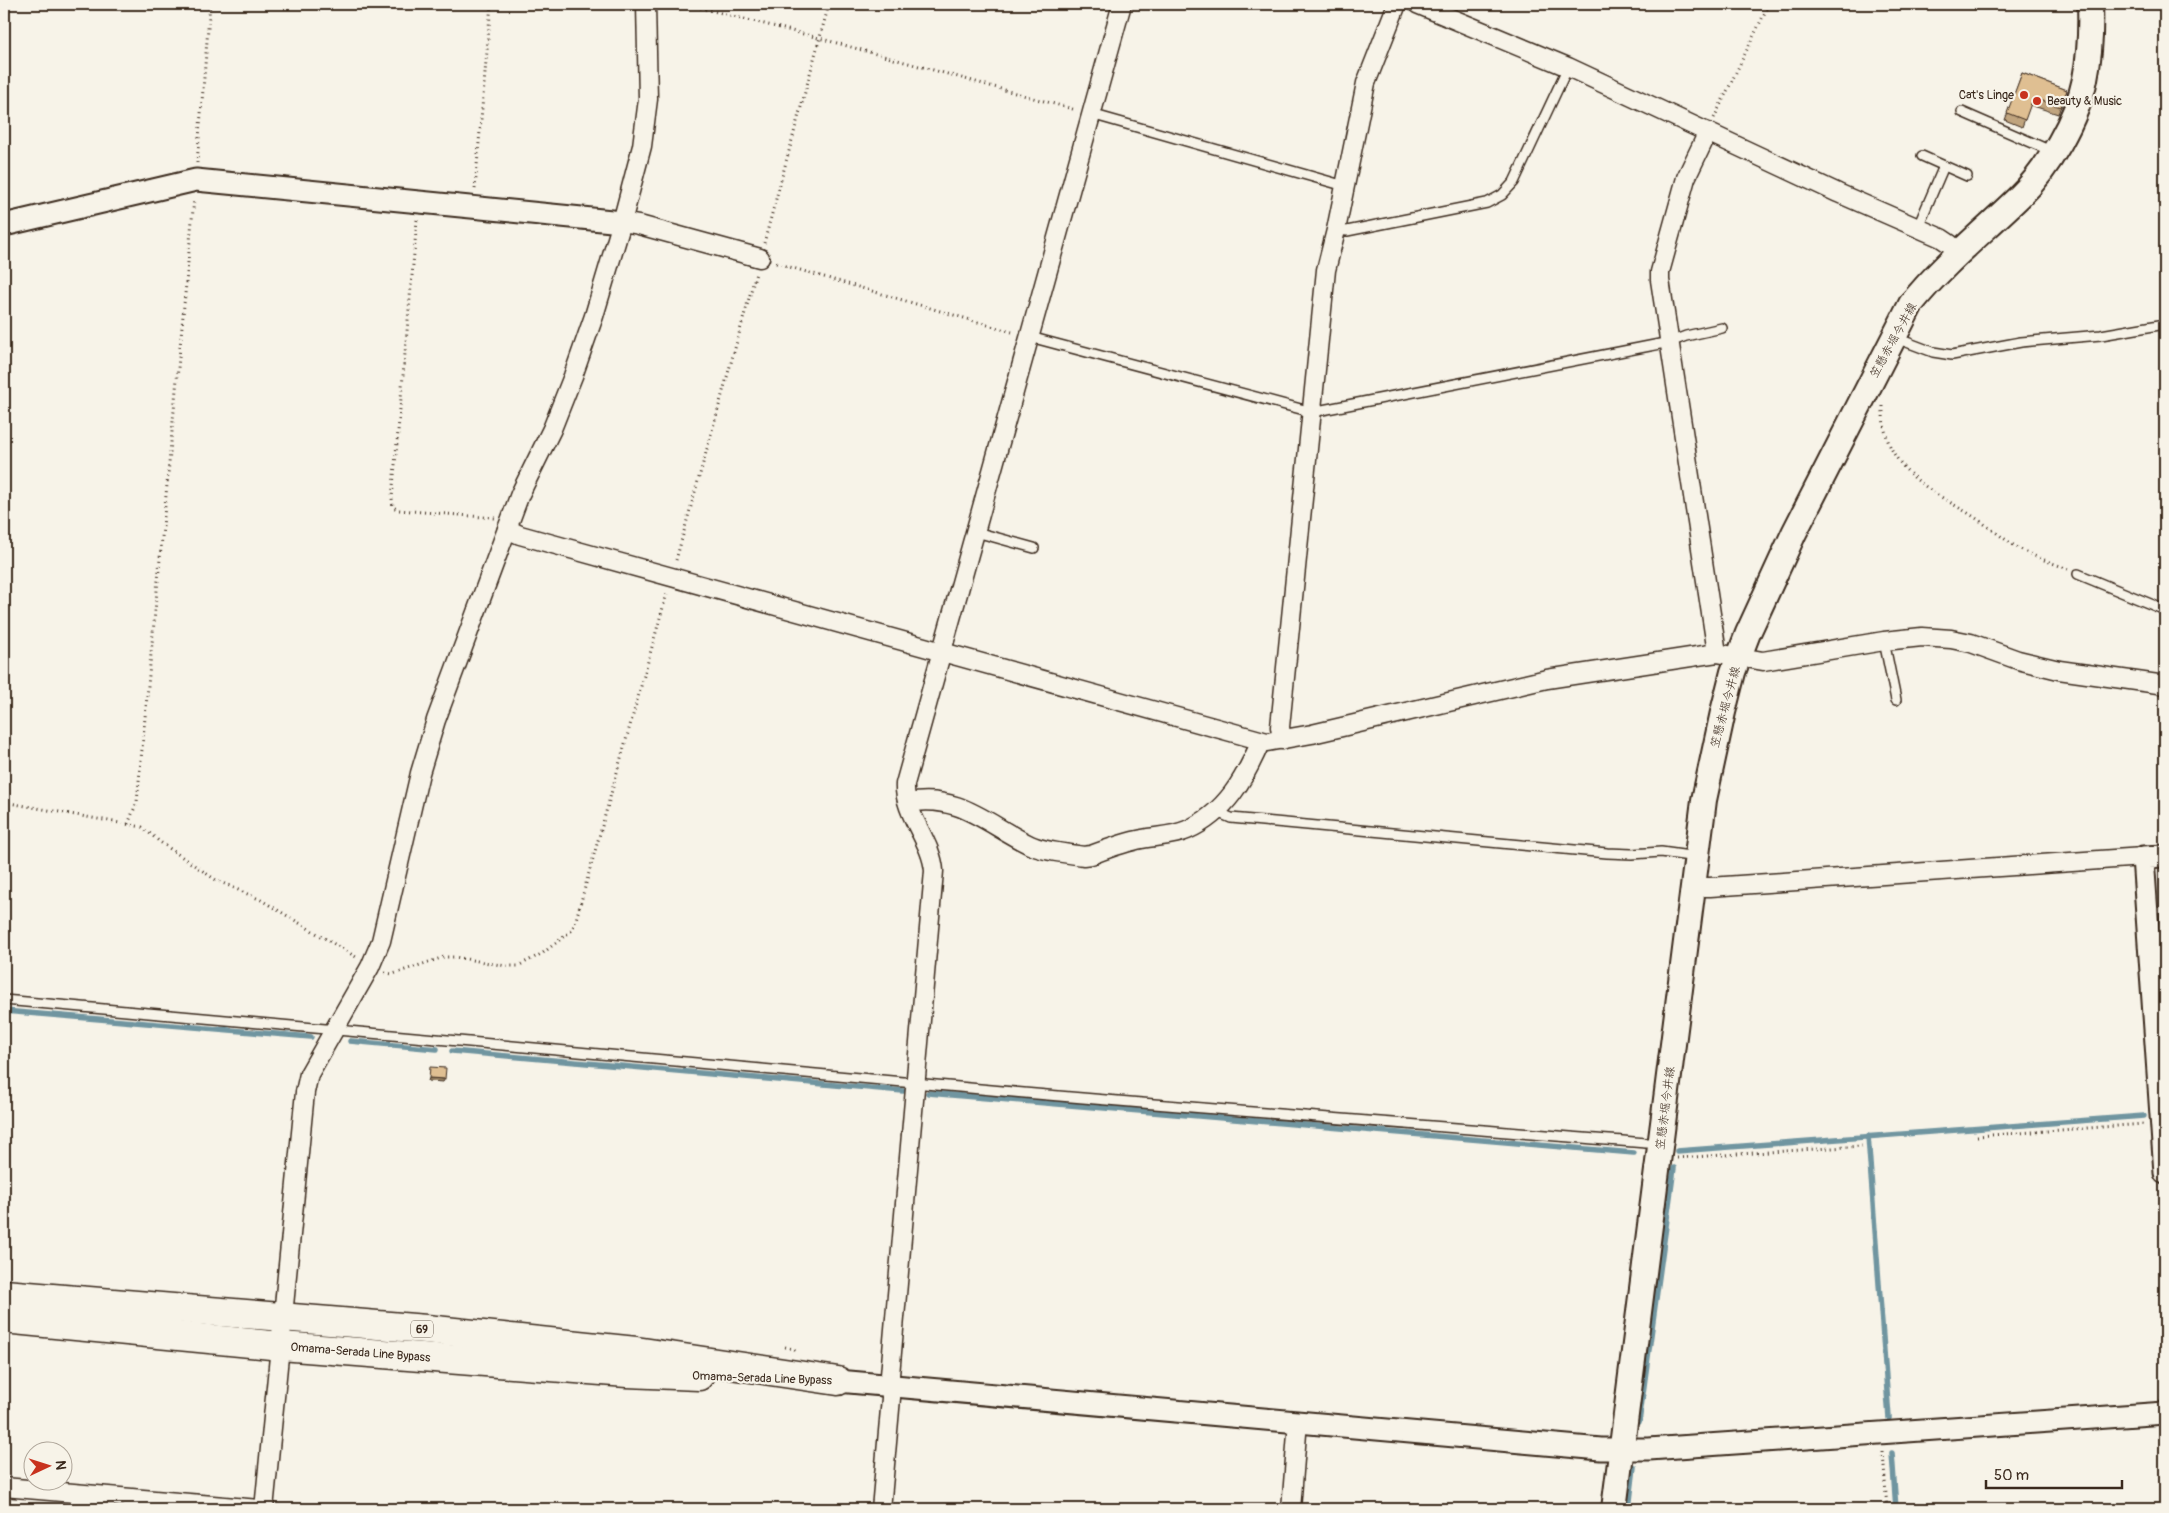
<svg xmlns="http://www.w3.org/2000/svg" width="2169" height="1513" viewBox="0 0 2169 1513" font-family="Pangolin,'Klee One',sans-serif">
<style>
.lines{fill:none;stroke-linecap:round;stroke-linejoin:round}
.stream{stroke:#7095a0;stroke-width:5.5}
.service-casing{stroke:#3b2a1e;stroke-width:12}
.minor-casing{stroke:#3b2a1e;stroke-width:21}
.tertiary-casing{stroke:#3b2a1e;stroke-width:25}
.secondary-casing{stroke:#3b2a1e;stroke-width:28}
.primary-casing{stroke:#3b2a1e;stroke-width:31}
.path{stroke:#3b2a1e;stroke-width:3;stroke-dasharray:1 4;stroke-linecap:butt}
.service{stroke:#f7f3e8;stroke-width:9}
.minor{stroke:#f7f3e8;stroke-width:18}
.tertiary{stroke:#f7f3e8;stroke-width:21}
.secondary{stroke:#f7f3e8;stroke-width:24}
.primary{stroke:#f7f3e8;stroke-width:28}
.wall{fill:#c0a47e;stroke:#3b2a1e}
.shaded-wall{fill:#9c8666;stroke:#3b2a1e}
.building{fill:#dfbf92;stroke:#3b2a1e}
.poi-dot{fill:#c8321e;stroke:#f7f3e8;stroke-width:2}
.labels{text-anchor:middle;stroke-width:4.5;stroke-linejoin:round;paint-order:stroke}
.shield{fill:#f7f3e8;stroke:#73665b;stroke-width:1}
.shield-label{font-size:11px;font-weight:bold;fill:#3b2a1e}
.poi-label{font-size:12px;fill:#3b2a1e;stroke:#f7f3e8;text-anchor:end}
.street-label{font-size:12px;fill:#3b2a1e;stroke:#f7f3e8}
</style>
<rect width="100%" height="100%" fill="#f7f3e8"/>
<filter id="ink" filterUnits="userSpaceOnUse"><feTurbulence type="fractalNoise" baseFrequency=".02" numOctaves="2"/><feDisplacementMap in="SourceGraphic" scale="10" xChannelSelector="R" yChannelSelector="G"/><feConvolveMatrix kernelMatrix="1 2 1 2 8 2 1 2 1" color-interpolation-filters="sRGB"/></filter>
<g filter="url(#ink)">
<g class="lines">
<g class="stream">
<path d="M4,1011L311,1037"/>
<path d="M350,1041L437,1049"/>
<path d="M452,1051L903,1091"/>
<path d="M928,1093L1634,1153"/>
<path d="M1868,1136L1889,1418"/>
<path d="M1677,1151L2144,1116"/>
<path d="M1639,1422L1674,1168"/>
<path d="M1892,1453L1896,1509"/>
<path d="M1629,1509L1634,1467"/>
</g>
<g class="service-casing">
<g id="service">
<path d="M1962,112L2042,147L2052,154"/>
<path d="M1091,114L1345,186"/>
<path d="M1922,156L1967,176"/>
<path d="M1917,229L1944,166"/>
<path d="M1336,230L1347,231L1487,203L1502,195L1514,182L1568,67"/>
<path d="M1030,337L1312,412L1670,342L1686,336L1722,328"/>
<path d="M1896,338L1933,352L1952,355L2021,342L2101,335L2165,324"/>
<path d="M976,532L1034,548"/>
<path d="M2078,574L2165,610"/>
<path d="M1884,641L1896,700"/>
<path d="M1217,812L1231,818L1607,853L1632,854L1661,852L1697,857"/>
<path d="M4,1000C315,1027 625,1057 936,1085C1173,1107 1410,1124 1646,1143H1660"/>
</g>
</g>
<g class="minor-casing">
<g id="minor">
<path d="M1417,4L1568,67L1838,193L1941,238L1950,244L1959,254"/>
<path d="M1708,132L1686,178L1660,272V280L1717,653"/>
<path d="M622,222L639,225L760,258"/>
<path d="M507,529L520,535L1267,742L1312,734L1547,679L1717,653L1763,661L1884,641L1922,637L1951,639L1971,643L2018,660L2059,670L2165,685"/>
<path d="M1282,740L1280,727L1326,270L1336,230L1366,83L1397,4"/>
<path d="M908,803C959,793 988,825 1030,845C1045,852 1067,853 1083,856L1091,855C1107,849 1125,842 1142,839C1156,836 1174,836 1187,830C1226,813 1245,778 1261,741"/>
<path d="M1693,887H1710L2143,857"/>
<path d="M4,1487L259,1509"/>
<path d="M264,1509L305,1092L309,1074L370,967L381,941L420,773L436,720L520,494L552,429L573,376L594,316L622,222L642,146L648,99L646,4"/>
<path d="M881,1509L891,1398L890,1375L934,871C932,841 903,813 905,784L1122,4"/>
<path d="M1291,1509L1298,1421"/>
</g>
</g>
<g class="tertiary-casing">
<g id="tertiary">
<path d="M4,225L196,180L622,222"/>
<path d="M2165,856L2143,857L2165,1173"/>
<path d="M838,1381L1601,1449H1649L2165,1413"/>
</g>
</g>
<g class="secondary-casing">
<path id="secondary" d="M1614,1509L1704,800L1723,712L1733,672L1748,633L1794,533L1911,304C1943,264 1983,232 2019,197C2048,169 2077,119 2085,79C2090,54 2091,29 2090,4"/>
</g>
<g class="primary-casing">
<g id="primary">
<path d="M4,1294L426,1329L636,1351L838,1381"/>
<path id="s1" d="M4,1319L281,1346L627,1373L699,1376"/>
</g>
</g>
<g class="path">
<path d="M686,4L819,38L1076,110"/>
<path d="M1714,118L1769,4"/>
<path d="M197,163L210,4"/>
<path d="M475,189L491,4"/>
<path d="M417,220L392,498L393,507L399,510L495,518"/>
<path d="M764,243L829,4"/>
<path d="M776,263L1012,332"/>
<path d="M1883,406C1881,465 1924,487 1968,513C1983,522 1997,534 2012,544C2028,555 2050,562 2068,569"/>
<path d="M676,560L756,273"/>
<path d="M4,802L142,827L160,842L216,880L261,900L356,957"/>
<path d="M128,824L137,802L194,199"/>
<path d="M385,973L393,974L444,957H455L506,966H518L543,953L571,931L575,923L667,593"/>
<path d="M1977,1136L2144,1124"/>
<path d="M1677,1158L1862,1146"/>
<path d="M785,1347L793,1349L796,1352"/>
<path d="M1883,1452L1887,1509"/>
</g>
<use href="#service" class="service"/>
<use href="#minor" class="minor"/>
<use href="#tertiary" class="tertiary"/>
<use href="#secondary" class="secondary"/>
<use href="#primary" class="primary"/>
</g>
<path class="wall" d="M2022,73L2067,90L2058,114L2030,105L2022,127L2005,120Z"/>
<path class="shaded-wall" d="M429,1078L445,1079L443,1082L428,1081Z"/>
<g class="building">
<path d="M2022,73L2067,90L2061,107L2033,98L2025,120L2007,113Z"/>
<path d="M430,1067L446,1068L445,1079L429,1078Z"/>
</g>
</g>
<g class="poi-dot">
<circle cx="2024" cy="95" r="5"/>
<circle cx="2037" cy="101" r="5"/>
</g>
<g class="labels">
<rect class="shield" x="411" y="1320.5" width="22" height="17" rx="4"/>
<g class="shield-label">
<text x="422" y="1333">69</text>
</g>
<g class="poi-label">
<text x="2014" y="99">Cat's Linge</text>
<text x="2047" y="105" text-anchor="start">Beauty &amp; Music</text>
</g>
<g class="street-label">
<text transform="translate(1893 340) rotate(-61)" y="4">笠懸赤堀今井線</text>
<text transform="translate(1725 707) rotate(-75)" y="4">笠懸赤堀今井線</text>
<text transform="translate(1665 1108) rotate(-83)" y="4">笠懸赤堀今井線</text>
<text dy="4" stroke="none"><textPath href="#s1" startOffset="358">Omama-Serada Line Bypass</textPath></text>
<text transform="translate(762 1378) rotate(2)" y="4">Omama-Serada Line Bypass</text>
</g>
</g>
<rect width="2169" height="1513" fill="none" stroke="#f7f3e8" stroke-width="20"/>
<rect x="10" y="10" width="2149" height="1493" fill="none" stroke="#3b2a1e" stroke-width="2" filter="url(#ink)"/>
<g transform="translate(48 1466) rotate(86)"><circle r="24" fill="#f7f3e8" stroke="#aca397"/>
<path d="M0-4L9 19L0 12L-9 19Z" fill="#c8321e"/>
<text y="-8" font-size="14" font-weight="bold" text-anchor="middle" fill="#3b2a1e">N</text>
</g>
<path d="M1986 1480v8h136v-8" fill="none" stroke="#3b2a1e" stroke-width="2.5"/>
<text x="1994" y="1480" font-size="15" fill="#3b2a1e" stroke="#f7f3e8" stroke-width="4" paint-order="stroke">50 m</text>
</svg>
